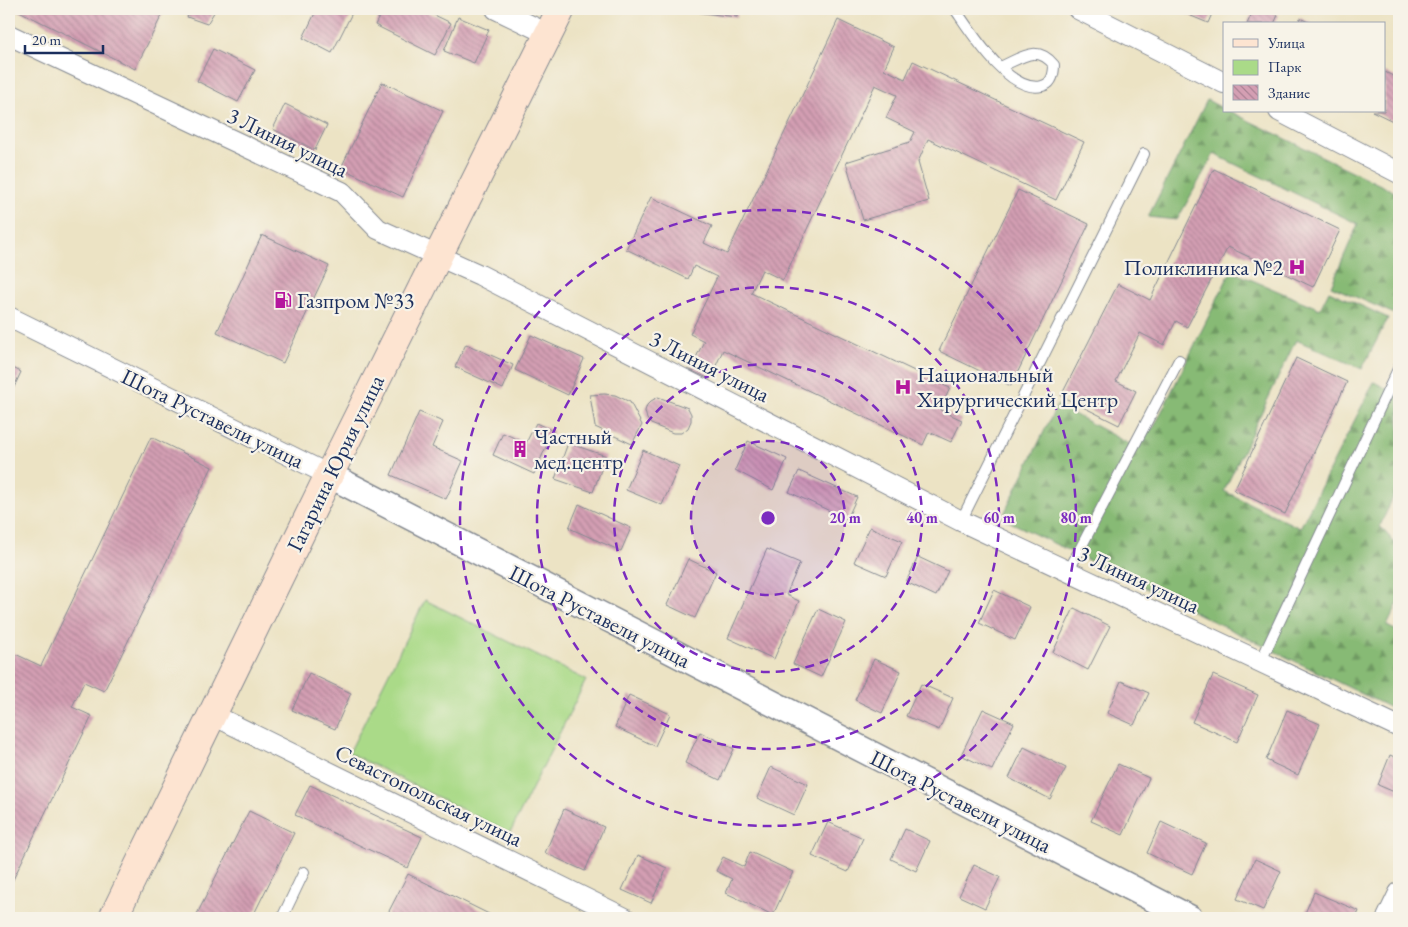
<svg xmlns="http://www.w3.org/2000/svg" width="1408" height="927" viewBox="0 0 1408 927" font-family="'EB Garamond',serif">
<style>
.forest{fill:url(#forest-firs);stroke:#517469}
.green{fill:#aada88;stroke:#628473}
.building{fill:url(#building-back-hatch)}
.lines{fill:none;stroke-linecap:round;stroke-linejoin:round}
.service-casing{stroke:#848991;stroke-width:12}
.minor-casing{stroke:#848991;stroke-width:22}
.tertiary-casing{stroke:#848991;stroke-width:28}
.secondary-casing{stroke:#848991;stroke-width:30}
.service{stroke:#fff;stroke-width:10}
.minor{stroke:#fff;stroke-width:20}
.tertiary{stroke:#fff;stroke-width:25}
.secondary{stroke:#fde4d1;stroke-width:28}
.ring{fill:none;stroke:#7b2cbf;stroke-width:2.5;stroke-dasharray:9 6}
.labels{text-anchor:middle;stroke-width:4.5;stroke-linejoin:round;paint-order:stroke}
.street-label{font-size:22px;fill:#1b2f5e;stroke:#f7f3e8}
.poi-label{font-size:22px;fill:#1b2f5e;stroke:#f7f3e8;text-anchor:start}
.centre{fill:#7b2cbf;stroke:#f7f3e8;stroke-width:2.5}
.ring-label{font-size:15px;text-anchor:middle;font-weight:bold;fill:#7b2cbf;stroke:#f7f3e8;stroke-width:4.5;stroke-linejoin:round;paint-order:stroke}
</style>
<defs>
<pattern id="forest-firs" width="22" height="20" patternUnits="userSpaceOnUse" patternTransform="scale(1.25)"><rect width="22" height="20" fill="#87ba74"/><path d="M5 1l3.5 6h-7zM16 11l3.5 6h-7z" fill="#6e9862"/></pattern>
<pattern id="building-back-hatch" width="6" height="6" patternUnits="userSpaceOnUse" patternTransform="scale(1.25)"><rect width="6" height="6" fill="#d49fb3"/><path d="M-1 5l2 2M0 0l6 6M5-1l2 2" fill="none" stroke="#ab8295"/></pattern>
</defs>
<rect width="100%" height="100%" fill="#f7f3e8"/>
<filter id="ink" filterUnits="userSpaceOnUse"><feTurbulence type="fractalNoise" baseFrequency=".02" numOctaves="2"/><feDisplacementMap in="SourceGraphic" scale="10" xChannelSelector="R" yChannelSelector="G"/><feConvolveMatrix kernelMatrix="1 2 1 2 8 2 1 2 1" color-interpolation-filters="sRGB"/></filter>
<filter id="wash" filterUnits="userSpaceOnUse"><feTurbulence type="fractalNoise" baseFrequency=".0096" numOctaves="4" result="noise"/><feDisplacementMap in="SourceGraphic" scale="20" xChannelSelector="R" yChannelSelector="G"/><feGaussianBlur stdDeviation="1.12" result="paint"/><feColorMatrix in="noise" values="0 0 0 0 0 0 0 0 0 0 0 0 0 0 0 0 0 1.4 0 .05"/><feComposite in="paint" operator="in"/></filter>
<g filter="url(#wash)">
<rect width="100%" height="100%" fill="#ece3c4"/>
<g class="forest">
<path d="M1207,100L1224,109V111H1229L1399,194V316L1331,286L1358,224L1214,154L1177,220L1148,217Z"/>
<path d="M1231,271L1320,309L1329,291L1388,318L1362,369L1296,340L1224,491L1300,528L1374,382L1399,395V484L1380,526L1399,548V601L1387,626L1399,632V712L1002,518L1057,405L1129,444L1154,427Z"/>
</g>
<path class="green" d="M425,600L586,680L510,833L349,753Z"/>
<g id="blocks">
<g class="building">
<path d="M15,9H160L164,11L135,69Z"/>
<path d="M191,9H216L207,24L187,17Z"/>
<path d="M317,9H354L332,53L303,38Z"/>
<path d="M383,9H422L451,23L435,55L375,25Z"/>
<path d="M686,9H738L737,17L686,11Z"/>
<path d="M1186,9H1214L1208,23L1184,13Z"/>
<path d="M1254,9H1264L1278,15L1274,24H1247Z"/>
<path d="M458,17L489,30L474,63L444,51Z"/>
<path d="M1300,18L1312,24H1298Z"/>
<path d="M838,20L894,47L884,69L905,79L913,61L1084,142L1056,200L928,139L918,162L929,201L863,220L846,162L910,142L915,132L886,118L897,95L875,85L783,280L762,270L751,293L950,388L940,410L962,420L951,442L929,432L923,445L723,350L710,379L690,370L704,341L690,334L717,277L694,266L688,279L626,249L651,197L712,226L704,243L727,254Z"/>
<path d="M213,49L255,70L238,102L197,81Z"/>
<path d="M1399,58V69L1395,67Z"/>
<path d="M1385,72L1399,79V124L1372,111H1384Z"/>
<path d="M382,82L443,111L403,197L341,168Z"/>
<path d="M285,104L327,125L315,150L273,129Z"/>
<path d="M1214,169L1340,230L1313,287L1228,247L1187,327L1176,321L1164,345L1140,333L1116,381L1136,391L1119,425L1061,396L1118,284L1150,300Z"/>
<path d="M1018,190L1089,224L1011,386L939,351Z"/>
<path d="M262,235L329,266L283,363L217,332Z"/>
<path d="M531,335L584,359L568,395L515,370Z"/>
<path d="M466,344L513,365L503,389L455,367Z"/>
<path d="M1296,358L1347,382L1285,514L1234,490Z"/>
<path d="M9,366L21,372L9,398Z"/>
<path d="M604,394L615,395L630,402L642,425L632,444L595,427L590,395Z"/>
<path d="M658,397L688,408L691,414V421L688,428L681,433H673L651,424L647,419L645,411L647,405L651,401Z"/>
<path d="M419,412L443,422L432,447L463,461L446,499L391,475Z"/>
<path d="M536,423L553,431L534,474L493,455L503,433L526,443Z"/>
<path d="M151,437L212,467L104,691L84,682L72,707L92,716L9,888V831L14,820L9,818V781L12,773L9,772V651L41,666Z"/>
<path d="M748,441L787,459L773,490L735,470Z"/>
<path d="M568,443L606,456L593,492L555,479Z"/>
<path d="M643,450L679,466L662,505L626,490Z"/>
<path d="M799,471L857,497L847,519L789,492Z"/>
<path d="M579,504L631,528L621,551L569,528Z"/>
<path d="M870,527L902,541L886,576L854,562Z"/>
<path d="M767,549L800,563L786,595L799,601L774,659L728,638Z"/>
<path d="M918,557L948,571L936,596L906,582Z"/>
<path d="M688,559L716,572L695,618L667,605Z"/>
<path d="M994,590L1030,607L1015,640L979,623Z"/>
<path d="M1074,608L1110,626L1088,670L1053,652Z"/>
<path d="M818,609L846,622L821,677L793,664Z"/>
<path d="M874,659L901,671L882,713L855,700Z"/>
<path d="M309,673L351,693L335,729L292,710Z"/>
<path d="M1213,675L1258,695L1237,742L1192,722Z"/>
<path d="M1121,681L1149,693L1134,725L1107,713Z"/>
<path d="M921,684L953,698L939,730L906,716Z"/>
<path d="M629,695L670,714L655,746L615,727Z"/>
<path d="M983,709L1014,723L992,770L961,755Z"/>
<path d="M1287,710L1320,724L1298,775L1266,760Z"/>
<path d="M700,732L734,749L720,780L685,763Z"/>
<path d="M1024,747L1066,768L1050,799L1009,778Z"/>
<path d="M1390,755L1399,759V794L1378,785Z"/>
<path d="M1118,764L1149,778L1123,835L1091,821Z"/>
<path d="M771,767L808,784L794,815L757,798Z"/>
<path d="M310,785L422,837L408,868L295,815Z"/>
<path d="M564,809L604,827L585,871L545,853Z"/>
<path d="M249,811L294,833L252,918H195Z"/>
<path d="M828,822L863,838L848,872L812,856Z"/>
<path d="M1161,822L1206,843L1192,874L1147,853Z"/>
<path d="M905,829L930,841L916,871L891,859Z"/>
<path d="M750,852L793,872L773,915L726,893L732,879L716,871L723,857L744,867Z"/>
<path d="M638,855L667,868L651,903L622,890Z"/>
<path d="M1255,859L1281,871L1263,910L1237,899Z"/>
<path d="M974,865L1000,877L985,908L959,896Z"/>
<path d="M408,874L497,918H394L387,915Z"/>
<path d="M1314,892L1359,911L1356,918H1303Z"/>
</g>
</g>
</g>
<g filter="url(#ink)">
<use href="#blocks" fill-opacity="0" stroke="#848991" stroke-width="1"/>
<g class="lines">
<g class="service-casing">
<g id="service">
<path d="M955,9C971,32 1009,94 1042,86C1052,84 1054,74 1054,65C1036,43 1020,59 1000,67"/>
<path d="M961,521L1144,154"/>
<path d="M1068,572L1179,360"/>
<path d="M1260,663L1399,367"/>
<path d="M282,918L304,872"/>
</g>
</g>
<g class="minor-casing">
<g id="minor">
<path d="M496,9L548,34"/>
<path d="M1078,9L1224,83"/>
<path d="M9,35L342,192L378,229L480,275L961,521L1399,727"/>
<path d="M1279,111L1399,173"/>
<path d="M9,317L329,475"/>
<path d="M211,714L625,918"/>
<path d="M1387,918L1399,893"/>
</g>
</g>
<g class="tertiary-casing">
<path id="tertiary" d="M329,475L1190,918"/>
</g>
<g class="secondary-casing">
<path id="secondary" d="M113,918L329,475L561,9"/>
</g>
<use href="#service" class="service"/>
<use href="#minor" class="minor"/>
<use href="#tertiary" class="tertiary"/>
<use href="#secondary" class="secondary"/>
</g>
</g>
<circle cx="768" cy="518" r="77" fill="#7b2cbf" fill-opacity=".12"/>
<g class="ring">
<circle cx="768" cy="518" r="77"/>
<circle cx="768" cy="518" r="154"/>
<circle cx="768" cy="518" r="231"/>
<circle cx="768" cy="518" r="308"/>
</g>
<defs>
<g id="hospital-bare" transform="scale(1.35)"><path d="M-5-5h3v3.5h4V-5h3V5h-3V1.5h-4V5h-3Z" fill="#b5179e" stroke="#f7f3e8" stroke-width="2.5" paint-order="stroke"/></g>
<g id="fuel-bare" transform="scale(1.35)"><path d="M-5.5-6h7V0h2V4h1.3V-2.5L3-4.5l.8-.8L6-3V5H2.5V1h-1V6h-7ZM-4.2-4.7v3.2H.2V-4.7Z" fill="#b5179e" stroke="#f7f3e8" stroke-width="2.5" paint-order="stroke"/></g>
<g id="building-bare" transform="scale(1.35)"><path d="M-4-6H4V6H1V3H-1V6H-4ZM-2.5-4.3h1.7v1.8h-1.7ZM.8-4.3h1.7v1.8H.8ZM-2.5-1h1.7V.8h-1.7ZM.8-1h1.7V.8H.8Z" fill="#b5179e" stroke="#f7f3e8" stroke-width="2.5" paint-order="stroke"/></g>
</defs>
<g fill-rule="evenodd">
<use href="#hospital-bare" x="1297" y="267"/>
<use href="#fuel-bare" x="283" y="300"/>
<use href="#hospital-bare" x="903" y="387"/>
<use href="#building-bare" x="520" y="449"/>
</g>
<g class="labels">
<g class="street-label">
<text transform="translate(288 142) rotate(26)" y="8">3 Линия улица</text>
<text transform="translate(710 366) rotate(27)" y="8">3 Линия улица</text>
<text transform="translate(213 418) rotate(26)" y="8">Шота Руставели улица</text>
<text transform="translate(335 463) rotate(-64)" y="8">Гагарина Юрия улица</text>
<text transform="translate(1139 579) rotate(25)" y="8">3 Линия улица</text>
<text transform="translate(600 616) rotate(27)" y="8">Шота Руставели улица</text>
<text transform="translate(429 795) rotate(26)" y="8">Севастопольская улица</text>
<text transform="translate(961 801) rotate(27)" y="8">Шота Руставели улица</text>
</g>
<g class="poi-label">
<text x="1283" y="275" text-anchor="end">Поликлиника №2</text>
<text x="297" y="308">Газпром №33</text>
<text x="917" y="382">Национальный<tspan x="917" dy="25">Хирургический Центр</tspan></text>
<text x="534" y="444">Частный<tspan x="534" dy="25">мед.центр</tspan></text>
</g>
</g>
<circle cx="768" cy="518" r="8" class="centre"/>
<g class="ring-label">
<text x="845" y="523">20 m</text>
<text x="922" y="523">40 m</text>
<text x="999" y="523">60 m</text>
<text x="1076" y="523">80 m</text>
</g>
<rect width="1408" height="927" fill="none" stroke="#f7f3e8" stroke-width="30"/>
<rect x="1223" y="22" width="162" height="90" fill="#f7f3e8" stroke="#9fa5b1"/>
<rect x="1233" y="39" width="25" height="8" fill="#fde4d1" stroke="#9fa5b1"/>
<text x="1268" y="48" font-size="15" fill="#1b2f5e">Улица</text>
<rect x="1233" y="60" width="25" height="15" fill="#aada88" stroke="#9fa5b1"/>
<text x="1268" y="72" font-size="15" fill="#1b2f5e">Парк</text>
<rect x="1233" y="85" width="25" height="15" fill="url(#building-back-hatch)" stroke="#9fa5b1"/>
<text x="1268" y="98" font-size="15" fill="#1b2f5e">Здание</text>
<path d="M25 45v8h78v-8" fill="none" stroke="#1b2f5e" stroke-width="2.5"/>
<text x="32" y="45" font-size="15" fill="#1b2f5e" stroke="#f7f3e8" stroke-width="4" paint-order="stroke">20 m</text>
</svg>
